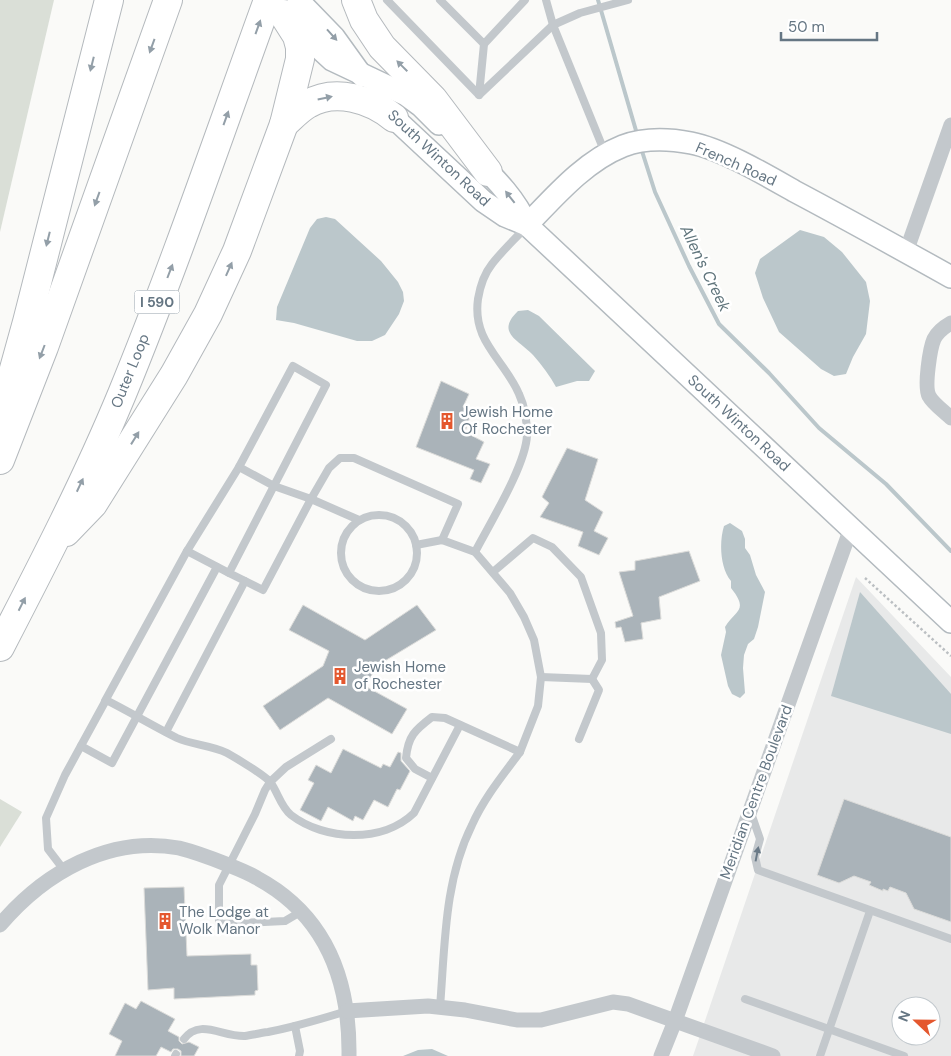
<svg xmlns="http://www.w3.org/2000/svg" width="951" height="1056" viewBox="0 0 951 1056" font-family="'DM Sans',sans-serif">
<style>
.built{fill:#e8e9e9;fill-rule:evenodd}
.green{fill:#dadfd7}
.water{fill:#bbc7cb}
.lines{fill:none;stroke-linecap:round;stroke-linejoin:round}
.stream{stroke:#bbc7cb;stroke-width:4}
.building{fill:#aab3b9;stroke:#dcdcda}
.secondary-casing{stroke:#b3babf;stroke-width:24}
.highway-casing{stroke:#b4b9bd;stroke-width:30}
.path{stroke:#bbbfc2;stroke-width:2.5;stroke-dasharray:2.5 2.5;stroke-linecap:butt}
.lane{stroke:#c3c8cc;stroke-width:8}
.street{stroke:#c3c8cc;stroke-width:15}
.secondary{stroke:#fff;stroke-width:21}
.highway{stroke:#fff;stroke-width:28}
.oneway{fill:#939fa8}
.oneway2{fill:#6a7a87}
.labels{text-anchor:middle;stroke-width:5;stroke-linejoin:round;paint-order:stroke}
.shield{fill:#fff;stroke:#939fa8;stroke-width:1}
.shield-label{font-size:14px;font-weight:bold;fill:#657683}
.street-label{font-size:15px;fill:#657683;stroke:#fff}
.poi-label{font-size:15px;fill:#657683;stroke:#fff;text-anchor:start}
.water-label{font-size:16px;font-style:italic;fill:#60757c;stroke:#fff}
</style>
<rect width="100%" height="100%" fill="#fafaf8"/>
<path class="built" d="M856,577L951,677V1056H693ZM901,1006H931V1036H901Z"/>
<g class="green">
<path d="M0,0H54L0,232Z"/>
<path d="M0,799L22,812L0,847Z"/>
</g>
<g class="water">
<path d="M326,217L335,219L381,261L398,282L403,292L404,301L399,314L385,335L372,341H357L294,323L276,320L277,307L310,228L317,219Z"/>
<path d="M800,230L824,237L842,252L866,282L870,301L866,334L853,357L846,374L834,376L821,369L779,332L763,298L755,273L760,259Z"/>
<path d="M528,310L539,316L595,371L589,381H577L556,387C550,376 542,365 533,355C519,340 495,333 518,311Z"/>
<path d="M730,523L742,531L745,539V548L750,555L756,575L765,592L758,627L754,639L748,644L744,655L743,668L745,693L740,698L732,694L728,686L721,655L726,632L725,627C736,609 749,611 731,588V581C720,568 719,542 724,526Z"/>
<path d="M860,592L951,694V734L831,696Z"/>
<path d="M432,1049L448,1056H403L418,1050Z"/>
</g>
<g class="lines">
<g class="stream">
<path d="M598,0L637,134"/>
<path d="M641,148L655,192L689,266L719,324L769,373L819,428L886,484L951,551"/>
</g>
</g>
<g class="building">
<path d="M441,381L469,394L463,407L472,410L465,432L484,442L476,459L490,464L481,483L470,479L474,470L416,447Z"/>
<path d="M567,448L598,459L585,500L603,512L594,531L608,538L599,555L578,546L583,532L540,517L549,503L542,497Z"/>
<path d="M689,551L700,581L659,597L661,619L641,623L643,639L625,642L621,627L616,628L615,622L633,616L619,572L635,570V561Z"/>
<path d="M303,605L365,640L417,605L436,630L378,665L365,686L407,709L392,734L328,698L280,730L263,706L323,666L329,651L289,630Z"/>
<path d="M343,749L381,768L383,764L390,767L398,752L401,753V761L410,771L400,790L397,789L388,807L374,800L363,820L355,816L353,821L328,807L321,821L300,810L314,783L308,780L316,765L331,773Z"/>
<path d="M844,799L951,837V922L914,909L906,893L890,887L888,891L883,889V891L869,885L871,882L854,876L839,883L817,875Z"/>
<path d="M184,887L187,956L251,954V965H257L258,990L255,991V995L174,999V988L148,990L144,888Z"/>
<path d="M141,1001L175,1019L168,1031L179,1037V1041L182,1044L189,1042L199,1047L194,1056H181V1051L178,1049H173L171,1052L161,1047L156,1056H115L122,1041L109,1034L125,1003L136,1009Z"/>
</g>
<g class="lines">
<g class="secondary-casing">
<g id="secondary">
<path d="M298,0L334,37L362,76"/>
<path d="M293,24L332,60L406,95L421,106L439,124"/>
<path d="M384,107L394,118L483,201L505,216L527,225"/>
<path d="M477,161C497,180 516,200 527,225L951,622"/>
<path d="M527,225C555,196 585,161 623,146C644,138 670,139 691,143C722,149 766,175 794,191C847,219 899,248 951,277"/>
</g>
</g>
<g class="highway-casing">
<g id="highway">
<path d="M356,0L364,20L382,47L433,99L488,172"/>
<path d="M284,124C292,117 299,109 308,104C335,88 371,99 394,118"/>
<path d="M3,415L9,387L27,322L109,0"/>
<path d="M0,460L44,347L168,0"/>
<path d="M66,532L93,504L174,375L208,314L237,251L284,124L300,59V47L297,36L283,14"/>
<path d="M0,647C43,564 86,481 122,394C175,265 220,132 268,0"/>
</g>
</g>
<path class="path" d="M865,578L951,656"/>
<g class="lane">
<path d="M387,0L479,95L553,25L580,13L628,0"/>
<path d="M440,0L484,44L525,0"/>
<path d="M546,0L553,25L605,153"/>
<path d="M479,95L484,44"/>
<path d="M239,467L274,486L311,499L329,468L340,458H354L458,504L442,540"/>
<circle cx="379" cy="553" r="38"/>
<path d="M416,545L442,540L475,552L510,593L524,617L534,640L541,677L538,706L520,752"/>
<path d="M187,551L229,573"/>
<path d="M475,552C490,523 526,465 527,435C527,420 525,407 519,394C504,359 472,342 478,299C480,287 484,274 492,264C502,251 514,240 525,228"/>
<path d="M493,572L533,538L552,547L581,577L601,633L602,660L592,679L541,677"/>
<path d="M245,581L263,590L311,499L359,520"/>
<path d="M105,701L187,551L239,467L293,366L326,385L229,573L245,581L166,732"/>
<path d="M579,739L599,690L592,679"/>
<path d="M81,746L112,763L217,567"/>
<path d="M432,778L415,769L406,758C408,736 415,730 432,717L445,718L520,752C503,775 484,798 472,825C444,881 445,946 440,1007"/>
<path d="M751,813L760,839L755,857L758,870L951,939"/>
<path d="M64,870L48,849L46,818L65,775L106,700C130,712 153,726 177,738C192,745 212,745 227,753C236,758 266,776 271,783C278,793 281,807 291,815C325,841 383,843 414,813L460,725"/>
<path d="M302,911L285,921L219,924V885L255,814L265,790L270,782L286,767L331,739"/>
<path d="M745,999L904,1056"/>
<path d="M295,1026L300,1051L299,1056"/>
<path d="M184,1039C200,1018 222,1037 245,1036C252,1035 260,1033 268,1032C295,1027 321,1019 347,1011"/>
<path d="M175,1056L176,1054"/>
<path d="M820,1056L870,911"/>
</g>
<g class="street">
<path d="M906,252L951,125"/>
<path d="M951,323C944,327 938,331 934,339C930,348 924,387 929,396C933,404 945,412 951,418"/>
<path d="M0,925C44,873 109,835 179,848C195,852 211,858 226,864C236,868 247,872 257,878C326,915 350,981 349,1056"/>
<path d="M347,1011L428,1006L465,1010L517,1020H541L613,1002L628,1004L773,1056"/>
<path d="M661,1056L675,1021L851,528"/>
</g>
<use href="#secondary" class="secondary"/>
<use href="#highway" class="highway"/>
</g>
<defs><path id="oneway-solid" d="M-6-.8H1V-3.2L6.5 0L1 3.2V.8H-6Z" transform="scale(1.25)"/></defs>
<g class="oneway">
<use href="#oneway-solid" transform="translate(258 27) rotate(-70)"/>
<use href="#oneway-solid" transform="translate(332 35) rotate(48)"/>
<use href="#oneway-solid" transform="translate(152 46) rotate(110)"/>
<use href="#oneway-solid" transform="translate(92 64) rotate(104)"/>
<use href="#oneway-solid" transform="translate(402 66) rotate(-135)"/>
<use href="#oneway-solid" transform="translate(325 98) rotate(-12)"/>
<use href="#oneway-solid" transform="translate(226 118) rotate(-70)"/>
<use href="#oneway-solid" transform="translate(510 197) rotate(-128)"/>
<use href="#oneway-solid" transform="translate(97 199) rotate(110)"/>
<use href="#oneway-solid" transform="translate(48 239) rotate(104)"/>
<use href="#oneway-solid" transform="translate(229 269) rotate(-66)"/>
<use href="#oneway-solid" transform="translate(170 271) rotate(-69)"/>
<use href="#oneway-solid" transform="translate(42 352) rotate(111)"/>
<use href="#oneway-solid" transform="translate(135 438) rotate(-58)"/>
<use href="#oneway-solid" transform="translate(80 485) rotate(-65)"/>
<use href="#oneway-solid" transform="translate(22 604) rotate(-63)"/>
</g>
<use class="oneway2" href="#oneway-solid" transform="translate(757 854) rotate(-79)"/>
<defs>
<g id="building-bare" transform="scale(1.35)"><path d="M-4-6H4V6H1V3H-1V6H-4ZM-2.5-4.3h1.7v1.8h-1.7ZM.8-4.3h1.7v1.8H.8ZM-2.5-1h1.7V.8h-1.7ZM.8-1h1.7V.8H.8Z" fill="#e4572e" stroke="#fff" stroke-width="2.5" paint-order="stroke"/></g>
</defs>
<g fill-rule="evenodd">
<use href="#building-bare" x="447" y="421"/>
<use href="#building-bare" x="340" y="676"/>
<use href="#building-bare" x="165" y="921"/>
</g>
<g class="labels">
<rect class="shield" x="134.5" y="290.5" width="45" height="23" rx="4"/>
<g class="shield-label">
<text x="157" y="307">I 590</text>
</g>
<g class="street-label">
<text transform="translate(439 158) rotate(43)" y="5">South Winton Road</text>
<text transform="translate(736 164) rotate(24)" y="5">French Road</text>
<text transform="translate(130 371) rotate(-68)" y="5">Outer Loop</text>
<text transform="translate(739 423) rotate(43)" y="5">South Winton Road</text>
<text transform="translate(756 792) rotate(-70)" y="5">Meridian Centre Boulevard</text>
</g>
<g class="poi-label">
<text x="461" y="417">Jewish Home<tspan x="461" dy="17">Of Rochester</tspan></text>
<text x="354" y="672">Jewish Home<tspan x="354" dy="17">of Rochester</tspan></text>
<text x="179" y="917">The Lodge at<tspan x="179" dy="17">Wolk Manor</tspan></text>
</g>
<g class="water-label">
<text transform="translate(706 268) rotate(64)" y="6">Allen's Creek</text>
</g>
</g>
<g transform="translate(916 1021) rotate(292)"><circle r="24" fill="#ffffff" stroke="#c1c8cd"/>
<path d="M0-4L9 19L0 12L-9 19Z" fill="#e4572e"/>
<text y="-8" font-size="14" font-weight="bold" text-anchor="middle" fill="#657683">N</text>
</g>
<path d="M781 32v8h96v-8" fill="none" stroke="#657683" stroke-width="2.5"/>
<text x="788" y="32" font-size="15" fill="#657683" stroke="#ffffff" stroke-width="4" paint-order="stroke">50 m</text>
</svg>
